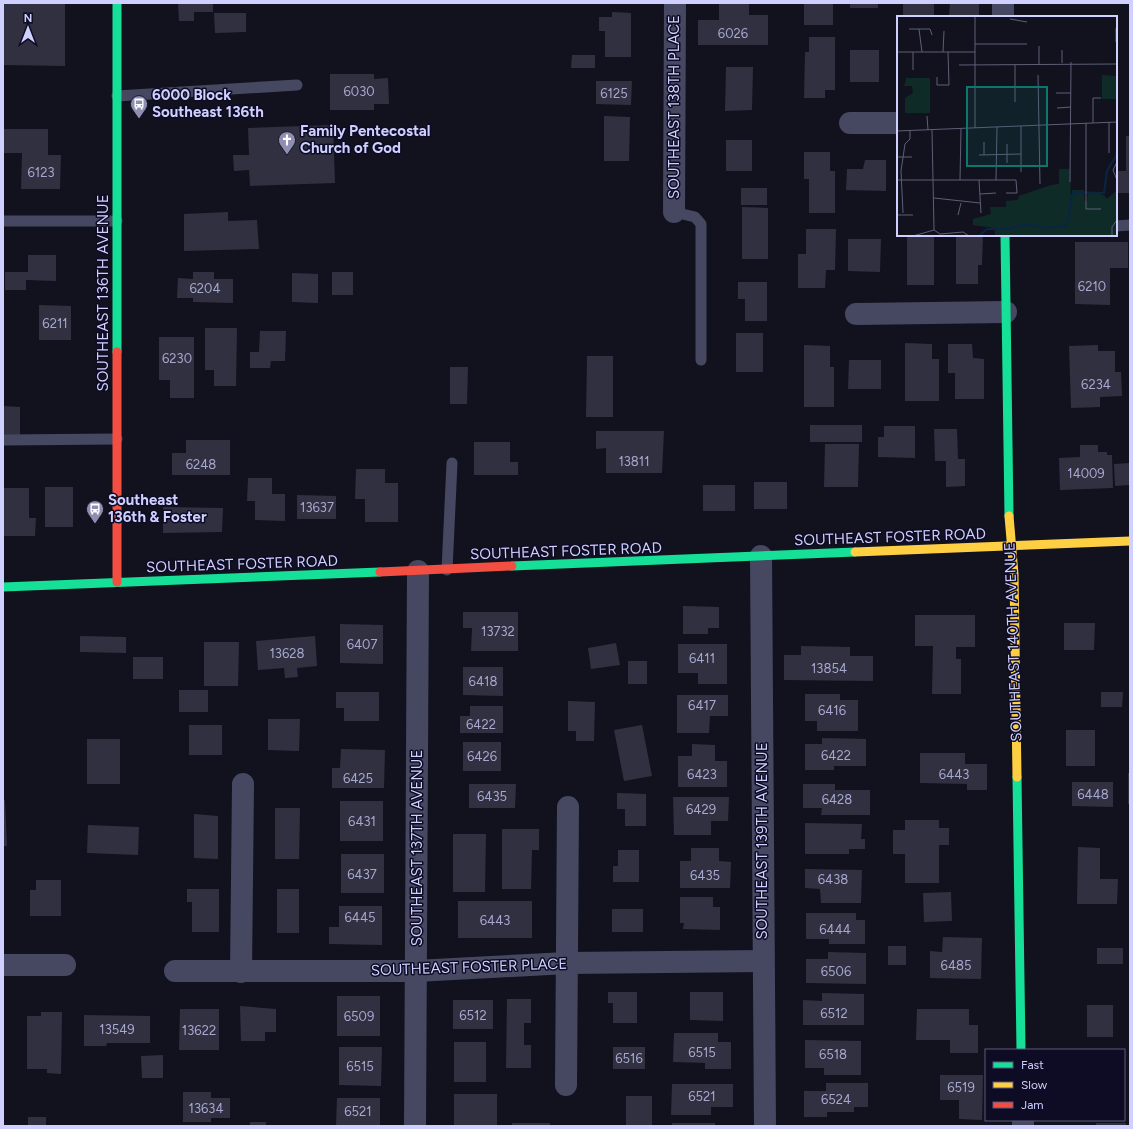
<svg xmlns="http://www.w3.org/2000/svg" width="1133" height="1129" viewBox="0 0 1133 1129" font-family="Figtree,sans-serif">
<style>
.building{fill:#303041}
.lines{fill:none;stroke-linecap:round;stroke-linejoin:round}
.lane{stroke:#454860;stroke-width:11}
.street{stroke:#454860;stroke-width:22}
.fast{stroke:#16e098;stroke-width:9}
.slow{stroke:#ffcf43;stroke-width:9}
.jam{stroke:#f24e42;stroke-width:9}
.labels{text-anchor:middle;stroke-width:3;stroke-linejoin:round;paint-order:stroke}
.number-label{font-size:13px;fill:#a7a8d0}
.poi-label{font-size:15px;font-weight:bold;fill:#cfd0ff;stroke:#0d0c24;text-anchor:start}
.street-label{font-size:15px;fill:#cfd0ff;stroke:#0d0c24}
.inset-river{fill:none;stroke:#082644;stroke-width:2}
.inset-road{fill:none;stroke:#5e5e78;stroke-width:1}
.view{fill:#0f766e;fill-opacity:0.15;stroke:#0f766e;stroke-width:2}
.inset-edge{fill:none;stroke:#cfd0ff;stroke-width:2}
</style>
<rect width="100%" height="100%" fill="#12121e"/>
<g class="building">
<path d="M3,3H65V66L3,65Z"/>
<path d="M178,3H213V12H194V21H179Z"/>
<path d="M719,3H749V15H768V45H698V20H719Z"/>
<rect x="804" y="3" width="29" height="22"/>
<rect x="850" y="3" width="28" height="5"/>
<rect x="903" y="3" width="31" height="14"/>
<path d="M950,3H979V17H949Z"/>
<path d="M612,12L631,13V57H605V31H599V17H612Z"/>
<path d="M214,13H246V32L215,33Z"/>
<path d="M809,37H835V90H825V98H804L805,52H809Z"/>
<rect x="850" y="50" width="29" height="32"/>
<path d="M572,55H595V68H571Z"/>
<path d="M726,67H753L752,110L725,111Z"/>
<path d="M330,74H374V79L388,78L389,104H374V110H330Z"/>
<path d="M596,81H632L631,105L596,104Z"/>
<path d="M604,116L630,117L629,161H604Z"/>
<path d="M333,125L335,183L250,186L249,170L234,171L233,155H249L248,128Z"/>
<path d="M3,129H48V155H61L60,189H21L22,153H3Z"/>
<path d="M1126,136H1130V193H1116V171H1126Z"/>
<rect x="726" y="140" width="26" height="31"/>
<path d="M804,152H830V171H835V213H809V179H804Z"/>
<path d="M865,160H886V191L846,190L847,169H863Z"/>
<rect x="741" y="188" width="26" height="17"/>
<path d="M742,207L768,208V259H742Z"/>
<path d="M228,212V221L257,220L259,249L184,251V214Z"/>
<path d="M806,229H836L835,270H826L825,288H798V254H806Z"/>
<rect x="907" y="235" width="27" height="50"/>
<path d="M956,235H983L982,265H978V284H956Z"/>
<path d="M848,239H881L880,272L848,271Z"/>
<path d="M1075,242H1128V268H1110V305L1075,304Z"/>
<path d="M28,255H56V281L26,280V290H5V272H28Z"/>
<path d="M193,272H214V279H233V303L193,302V298H177L178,278L193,279Z"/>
<rect x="332" y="272" width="21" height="23"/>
<path d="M292,273L318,274V303L292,302Z"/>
<path d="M738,282H767V321H745V299H738Z"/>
<path d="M39,305L71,306V340H39Z"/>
<path d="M205,328H237L236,386H214V370H205Z"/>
<path d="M260,331H286L285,361H271L270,368H250V352H259Z"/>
<rect x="736" y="333" width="27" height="39"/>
<path d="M159,337H194V398H170V380H159Z"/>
<path d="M905,343L932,344V359H939V401H905Z"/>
<path d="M948,344H972L973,358L984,359V399H955V373H948Z"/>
<path d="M804,345L830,346V367H834V407H804Z"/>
<path d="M1098,345V351H1115V372H1121L1122,396L1100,397V407L1071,408L1069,346Z"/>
<path d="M587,356H613V417H586Z"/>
<path d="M849,360H881V389H848Z"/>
<path d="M450,367H468L467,404H450Z"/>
<path d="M3,406L20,407V437H3Z"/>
<rect x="810" y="425" width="52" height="17"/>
<path d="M884,426H915V458L878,457V437H884Z"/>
<path d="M934,429H957L958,459H965V486L946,487V461H935Z"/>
<path d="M596,431H664L662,473H606V448L596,449Z"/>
<path d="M186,440H230V475H172V453H186Z"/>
<path d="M474,442H510V462H518V475H474Z"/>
<path d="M825,444H859L858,487H824Z"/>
<path d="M1080,445H1098V452H1107V455H1112L1113,488L1060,490L1059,458L1080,457Z"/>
<path d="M1130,463V485L1115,486L1114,464Z"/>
<path d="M356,469H385V483H398V522H365V499H355Z"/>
<path d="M248,478H272V494H285V521L255,520V501H247Z"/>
<rect x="754" y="482" width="33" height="27"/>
<rect x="703" y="485" width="32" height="26"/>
<rect x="45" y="487" width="28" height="40"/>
<path d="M3,488H29V518H36L35,536H3Z"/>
<path d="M297,495L336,496V519H297Z"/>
<path d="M163,507L223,508L222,532L163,533Z"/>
<path d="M683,606L719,607V628H708V634H683Z"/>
<path d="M463,612H518V651H471L472,628H463Z"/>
<path d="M915,615H975V647H956V659H961V694H932L933,646H915Z"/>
<path d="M1064,623H1095L1094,650H1064Z"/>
<path d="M340,624L383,625V664L340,663Z"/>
<path d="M80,636L126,637V653L80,652Z"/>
<path d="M315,636L317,666L297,668L298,677L285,678L284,668L258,670L256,641Z"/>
<path d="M204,642H239L238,686H204Z"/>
<path d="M616,643L620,665L591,669L588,648Z"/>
<path d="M678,644H727V684H698V673H678Z"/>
<path d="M801,646L850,647V656H873V681L784,680V655H801Z"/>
<rect x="133" y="657" width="30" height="22"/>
<rect x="628" y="661" width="19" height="23"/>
<path d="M463,667H503V696L463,695Z"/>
<rect x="179" y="690" width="29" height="22"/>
<path d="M336,692H379V721H344V708H336Z"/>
<path d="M1101,692H1123L1122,707H1101Z"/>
<path d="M805,694H840V700H858V731H817V721H805Z"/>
<path d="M677,695H728V716H710L709,733H677Z"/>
<path d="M568,701L595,702L594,741H576V731H568Z"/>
<path d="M470,706H503V733H460V716H470Z"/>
<path d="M268,719H300L299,751L268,750Z"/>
<rect x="189" y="725" width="33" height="30"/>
<path d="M642,725L652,776L624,781L614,730Z"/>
<rect x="1066" y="730" width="29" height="36"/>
<path d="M822,738L866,739V766H834V770H805V744H822Z"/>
<rect x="87" y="739" width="33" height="45"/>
<rect x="463" y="742" width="38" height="29"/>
<path d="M692,744L715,745V761H727V787H678V756H692Z"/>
<path d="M341,749L385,750L384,788H332V768H340Z"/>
<path d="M920,753H965V764H987V790H967V784L920,783Z"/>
<rect x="1128" y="773" width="2" height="31"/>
<path d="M1072,782H1113V807L1072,806Z"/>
<path d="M469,784H516L515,808H469Z"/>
<path d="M803,784H835V790H870V815H821L822,808H803Z"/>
<path d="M617,793L646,794V826H625V809H617Z"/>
<path d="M673,797H729L728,821H711V835H674Z"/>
<path d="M3,800H5L7,846H3Z"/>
<rect x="340" y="801" width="43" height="40"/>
<path d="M275,808H300L299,859H275Z"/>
<path d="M194,814L218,816V859L194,858Z"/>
<path d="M905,820H939V828H949V845H939V883H905V854H893V830H905Z"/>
<path d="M805,823L862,824L861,839H865V849H849V854H805Z"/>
<path d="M88,825L139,827L138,855L87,853Z"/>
<path d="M502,829H539V850H532L531,889H502Z"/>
<path d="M453,834H486L485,892H453Z"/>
<path d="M1078,847L1100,848V879H1118L1117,904H1077Z"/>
<path d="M691,848H719V861L731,862L730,888H680V861H691Z"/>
<path d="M618,850H639V882H613V866H618Z"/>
<rect x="341" y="854" width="43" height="39"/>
<path d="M805,869L862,870L861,903H821L820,889L805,888Z"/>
<path d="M36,880H61V916H30V890H36Z"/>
<path d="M187,889H219V932H192V902H187Z"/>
<rect x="277" y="889" width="22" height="44"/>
<path d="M951,892L952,921L924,922L923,893Z"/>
<path d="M680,897H713V907H720V930L683,929L684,923H680Z"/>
<rect x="458" y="901" width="74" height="37"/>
<path d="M339,906H382V945L329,944V927H339Z"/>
<rect x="612" y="909" width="31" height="23"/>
<path d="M806,913H856V920H865V944H829V939H806Z"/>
<path d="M943,937L982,938L981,979L930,978V951L942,952Z"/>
<rect x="888" y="946" width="18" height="19"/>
<rect x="1097" y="948" width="26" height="16"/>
<path d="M828,952L866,953V984L806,983V959H828Z"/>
<path d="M608,992H637V1023H613V1003H608Z"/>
<path d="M690,992H723V1021L690,1020Z"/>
<path d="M822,993L864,994V1025H803V1000L822,1001Z"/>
<rect x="337" y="996" width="43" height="40"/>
<path d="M507,999H531V1023H524V1045H531V1068H506Z"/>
<rect x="453" y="1000" width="40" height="29"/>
<rect x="1087" y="1005" width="26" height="32"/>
<path d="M240,1006L276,1009V1032H265V1041H241Z"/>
<path d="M180,1009H219V1050H179Z"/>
<path d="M917,1009H969V1025H978V1053H950V1040H916Z"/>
<path d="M41,1012H62L61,1074L47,1073V1069H27V1016H41Z"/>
<path d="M84,1015L150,1016V1043H107L106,1046H84Z"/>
<path d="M674,1033H718V1042H731V1069H705V1063L673,1062Z"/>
<path d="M805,1040L861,1041V1075H824V1068H805Z"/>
<rect x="454" y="1042" width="32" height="40"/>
<path d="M339,1047H382L381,1086L339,1085Z"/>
<rect x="613" y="1047" width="32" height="22"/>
<path d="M163,1055V1078H142L141,1056Z"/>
<path d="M940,1075H983L982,1120L959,1119V1100H940Z"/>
<path d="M826,1083H868V1107H854V1112H827V1117H804V1091H826Z"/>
<path d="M672,1084H733V1107H711V1115H671Z"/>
<path d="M183,1092H211V1098H230V1118H211V1122H183Z"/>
<rect x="454" y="1094" width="43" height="32"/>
<rect x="626" y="1096" width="26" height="30"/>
<path d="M337,1098H380V1126H336Z"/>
<rect x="28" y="1117" width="18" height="9"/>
<rect x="250" y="1122" width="16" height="4"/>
<rect x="512" y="1123" width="38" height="3"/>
<rect x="672" y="1123" width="43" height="3"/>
<rect x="1096" y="1123" width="30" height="3"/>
</g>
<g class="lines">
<g class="lane">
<path d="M117,96L297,85"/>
<path d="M674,212L695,217L701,224V360"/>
<path d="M3,221H117"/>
<path d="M1116,226L1130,225"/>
<path d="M3,440L117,439"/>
<path d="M447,570L452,463"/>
</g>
<g class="street">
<path d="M1003,3V17"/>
<path d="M850,123H898"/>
<path d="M674,212L675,3"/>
<path d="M856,314L1006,312"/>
<path d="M761,556L765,1126"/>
<path d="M3,965H65"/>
<path d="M175,971H416L567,963L763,961"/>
<path d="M241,972L243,784"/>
<path d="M566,1085L568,807"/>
<path d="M1023,1120V1126"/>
<path d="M415,1126L418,571"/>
</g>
<g class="fast">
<path d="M117,3V352"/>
<path d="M1005,235L1009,516"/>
<path d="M512,566L855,552"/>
<path d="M3,587L380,572"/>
<path d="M1017,777L1021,1050"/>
</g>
<g class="slow">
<path d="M1009,516L1014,574L1017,777"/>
<path d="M855,552L1130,541"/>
</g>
<g class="jam">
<path d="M117,352V582"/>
<path d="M380,572L512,566"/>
</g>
</g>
<defs>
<g id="bus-pin" transform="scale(0.9)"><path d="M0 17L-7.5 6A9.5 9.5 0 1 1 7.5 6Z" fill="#8d8eb0" stroke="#0d0c24"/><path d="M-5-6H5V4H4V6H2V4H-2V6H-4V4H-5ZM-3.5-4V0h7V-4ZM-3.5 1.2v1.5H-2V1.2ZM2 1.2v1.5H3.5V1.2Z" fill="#fff"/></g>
<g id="church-pin" transform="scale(0.9)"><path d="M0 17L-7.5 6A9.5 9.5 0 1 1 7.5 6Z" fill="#8d8eb0" stroke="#0d0c24"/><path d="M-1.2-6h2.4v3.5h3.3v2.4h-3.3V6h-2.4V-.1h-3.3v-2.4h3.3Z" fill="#fff"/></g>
</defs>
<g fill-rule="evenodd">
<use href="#bus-pin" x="139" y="104"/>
<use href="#church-pin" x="287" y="140"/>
<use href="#bus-pin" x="95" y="509"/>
</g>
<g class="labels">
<g class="number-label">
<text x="733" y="38">6026</text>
<text x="359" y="96">6030</text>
<text x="614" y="98">6125</text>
<text x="41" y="177">6123</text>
<text x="1092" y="291">6210</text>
<text x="205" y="293">6204</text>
<text x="55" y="328">6211</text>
<text x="177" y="363">6230</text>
<text x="1096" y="389">6234</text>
<text x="634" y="466">13811</text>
<text x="201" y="469">6248</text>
<text x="1086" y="478">14009</text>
<text x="317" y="512">13637</text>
<text x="498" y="636">13732</text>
<text x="362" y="649">6407</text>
<text x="287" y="658">13628</text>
<text x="702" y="663">6411</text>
<text x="829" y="673">13854</text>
<text x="483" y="686">6418</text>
<text x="702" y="710">6417</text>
<text x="832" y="715">6416</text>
<text x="481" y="729">6422</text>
<text x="836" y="760">6422</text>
<text x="482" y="761">6426</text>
<text x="702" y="779">6423</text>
<text x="954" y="779">6443</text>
<text x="358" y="783">6425</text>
<text x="1093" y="799">6448</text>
<text x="492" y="801">6435</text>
<text x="837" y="804">6428</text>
<text x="701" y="814">6429</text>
<text x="362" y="826">6431</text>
<text x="362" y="879">6437</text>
<text x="705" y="880">6435</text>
<text x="833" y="884">6438</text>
<text x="360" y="922">6445</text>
<text x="495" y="925">6443</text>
<text x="835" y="934">6444</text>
<text x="956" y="970">6485</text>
<text x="836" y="976">6506</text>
<text x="834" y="1018">6512</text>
<text x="473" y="1020">6512</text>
<text x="359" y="1021">6509</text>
<text x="117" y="1034">13549</text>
<text x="199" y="1035">13622</text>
<text x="702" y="1057">6515</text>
<text x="833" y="1059">6518</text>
<text x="629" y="1063">6516</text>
<text x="360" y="1071">6515</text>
<text x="961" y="1092">6519</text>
<text x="702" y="1101">6521</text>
<text x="836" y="1104">6524</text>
<text x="206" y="1113">13634</text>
<text x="358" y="1116">6521</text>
</g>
<g class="poi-label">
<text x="152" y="100">6000 Block<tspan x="152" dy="17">Southeast 136th</tspan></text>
<text x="300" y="136">Family Pentecostal<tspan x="300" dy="17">Church of God</tspan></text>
<text x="108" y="505">Southeast<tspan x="108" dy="17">136th &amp; Foster</tspan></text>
</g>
<g class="street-label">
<text transform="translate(674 107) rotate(-90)" y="5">SOUTHEAST 138TH PLACE</text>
<text transform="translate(103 293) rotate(-90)" y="5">SOUTHEAST 136TH AVENUE</text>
<text transform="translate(890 537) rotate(-2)" y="5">SOUTHEAST FOSTER ROAD</text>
<text transform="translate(566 551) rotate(-2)" y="5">SOUTHEAST FOSTER ROAD</text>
<text transform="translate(242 564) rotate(-2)" y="5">SOUTHEAST FOSTER ROAD</text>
<text transform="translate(1013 642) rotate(-92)" y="5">SOUTHEAST 140TH AVENUE</text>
<text transform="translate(762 841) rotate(-90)" y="5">SOUTHEAST 139TH AVENUE</text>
<text transform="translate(417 848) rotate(-90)" y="5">SOUTHEAST 137TH AVENUE</text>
<text transform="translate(469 967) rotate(-2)" y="5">SOUTHEAST FOSTER PLACE</text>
</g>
</g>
<g transform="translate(897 16)">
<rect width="220" height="220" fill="#12121e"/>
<path d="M154,169V206H174L175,174H187L188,194L197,179H207L210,183L220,174V220H98V212L76,209V203L94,198L93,191H109V185L121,184L122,180Z" fill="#0f2b28"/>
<path d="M205,59L220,60V83H205ZM9,62H33V97H8V82L16,77L15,70H6L8,68ZM162,153H173L174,185H190L191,177H204V220H143V206H154V169L162,168Z" fill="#0f2b28"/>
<path class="inset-river" d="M82,220L90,213H111L127,208L148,212L168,210L171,205L175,179L178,176L207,177L210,155L220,138"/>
<path class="inset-road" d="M113,3L130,6M12,13H33L35,19M22,13L25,36M219,26V12M78,28H130M142,30V48M0,36H78M46,36L47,15M165,47V34M62,49L220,48M16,54V36M141,59L143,168M40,61V69H52L51,36M159,77H174M118,86V49M160,92L174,91M30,100L31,114M212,106V137M189,107V193H204M196,107V82H204M124,110V156M78,112V0M35,114L37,214M0,115L220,106M82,139L124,138M87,139V126M0,141H15M220,146L216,154L220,164M110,147V128M0,164H119L120,177H109M63,164L64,113M82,164L84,197M99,164L100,111M173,166L174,46M83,178L99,177M37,182L83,187M6,197L4,155L8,128L13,123V115M0,199H16M61,199L64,187M37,214L43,218L66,216L72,220M16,220L37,214M215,220V211L220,204"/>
<path class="view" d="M70,71H150V150H70Z"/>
<rect width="220" height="220" class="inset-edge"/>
</g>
<rect width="1133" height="1129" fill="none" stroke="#cfd0ff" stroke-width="8"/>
<rect x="985" y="1049" width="140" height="72" fill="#0d0c24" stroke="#5b5a7c"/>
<rect x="993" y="1062" width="20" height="6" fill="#16e098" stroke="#5b5a7c"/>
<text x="1021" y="1069" font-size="12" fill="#cfd0ff">Fast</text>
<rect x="993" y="1082" width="20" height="6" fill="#ffcf43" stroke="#5b5a7c"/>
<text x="1021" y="1089" font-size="12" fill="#cfd0ff">Slow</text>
<rect x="993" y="1102" width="20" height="6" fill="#f24e42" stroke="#5b5a7c"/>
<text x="1021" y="1109" font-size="12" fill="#cfd0ff">Jam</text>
<g transform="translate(28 28)" stroke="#0d0c24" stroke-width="3" paint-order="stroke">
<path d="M0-3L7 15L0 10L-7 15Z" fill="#cfd0ff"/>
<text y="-6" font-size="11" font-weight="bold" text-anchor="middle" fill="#cfd0ff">N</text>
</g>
</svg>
